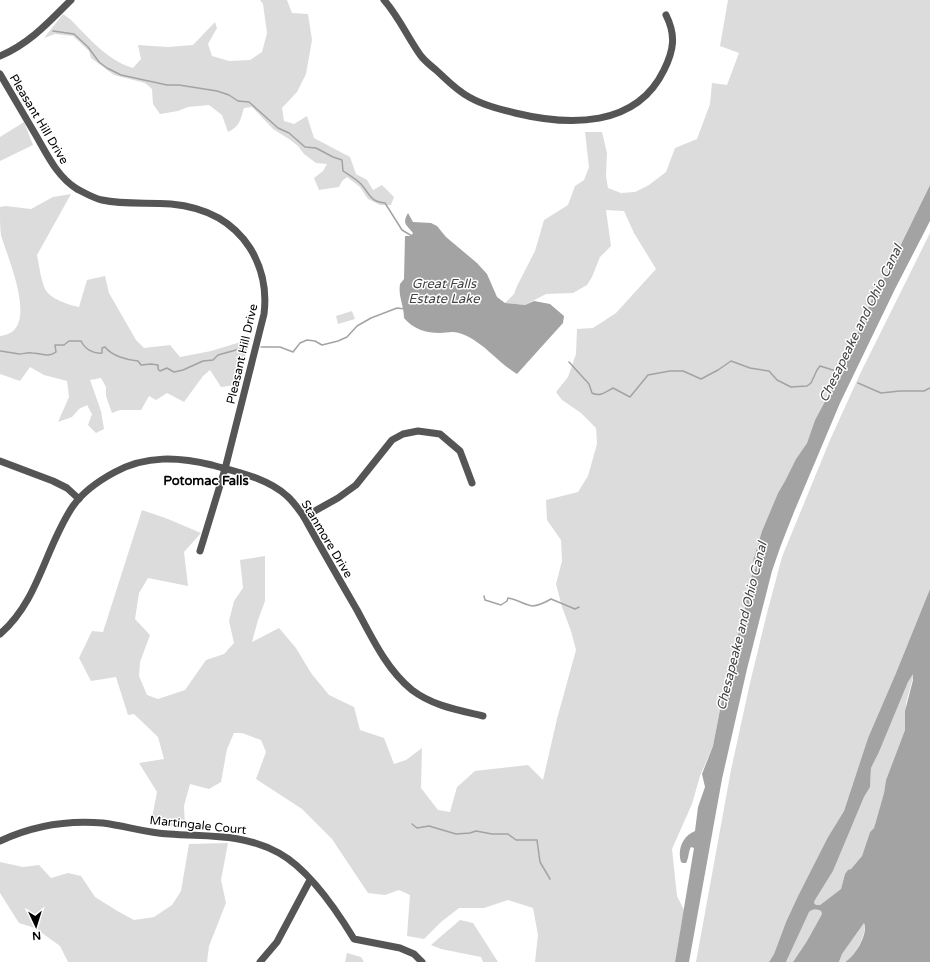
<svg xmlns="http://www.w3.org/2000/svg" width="930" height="962" viewBox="0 0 930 962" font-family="'Varela Round',sans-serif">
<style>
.green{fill:#dcdcdc}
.water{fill:#a3a3a3;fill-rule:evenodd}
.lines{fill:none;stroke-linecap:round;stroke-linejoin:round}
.stream{stroke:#a3a3a3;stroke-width:1.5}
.minor{stroke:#555;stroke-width:7}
.labels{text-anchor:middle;stroke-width:3;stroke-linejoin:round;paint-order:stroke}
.street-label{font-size:12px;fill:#000;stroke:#fff}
.water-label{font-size:13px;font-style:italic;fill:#444;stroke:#fff}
.neighbourhood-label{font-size:13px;font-weight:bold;fill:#000;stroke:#fff}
</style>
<rect width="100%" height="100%" fill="#fff"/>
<g class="green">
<path d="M260,0H287L292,13L308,14L312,40L306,74L297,92L282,108L284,121L294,124L307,116L314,138L350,157L356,174L367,180L373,190L382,185L394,197L391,205H380L368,199L360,187L347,177L342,181L339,187L319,190L314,178L323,171L327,164L316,163L304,154L298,146L289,139L273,129L252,107L244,108C240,121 240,126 228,132L222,115L209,105L188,107L178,111L160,114L153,104L152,89L145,83L114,75L91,58L89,51L73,36L55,34L44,38L63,14L70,19C89,38 107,60 133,68L141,59L138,45L168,47L193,45L215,22L217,28L208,44L212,56L229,61L250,60L262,52L267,33L263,4Z"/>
<path d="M728,0H930V185L889,269L872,299L837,379L815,420L807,443L796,459L785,481L778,493L762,531L753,561L756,568L752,574L742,622L733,651L738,659L725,684L713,746L700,776L692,804L672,849L677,896L684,910L675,962H535L538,935L533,908L508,900L484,908H459L441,922L424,939L407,936L410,895L399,890L385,895L368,893L332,839L302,809L256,779L266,752L261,740L242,733H234L227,749L221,782L209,789L190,784L184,806L185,828L151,823L157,792L139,763L164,759L158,737L134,714L128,715L116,677L91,681L79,658L92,631L103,632L142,510L168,519L201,533L184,552L188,586L148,578L139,593L135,619L150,635L140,662L139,676L147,695L158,699L185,690L206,660L224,654L234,643L229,621L234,601L243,588L240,560L265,556V601L258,620L252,642L279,628L296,648L311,673L329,695L354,707L360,730L384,738L394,764L406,760L422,748L421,788L438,810L450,812L457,787L475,771L528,765L543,780L557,719L576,650L571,631L562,607L556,584L562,561L561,540L547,520L546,500L578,492L588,476L597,444L596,428L581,413L562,400L556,392L568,377L576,354L577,329L593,328L616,313L656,269L634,233L624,211L606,210L611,246L600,257L592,277L587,285L573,293L546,294L525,305L505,303L514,294L517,286L535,251L544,220L568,205L575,186L584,180L589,167L585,132H602L607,153L606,176L608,188L621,193L635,192L649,185L666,172L675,148L697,139L710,104L712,83L727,85L739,53L720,46Z"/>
<path d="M24,122L33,145L0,161V137Z"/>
<path d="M71,194L37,255C39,265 41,280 45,289C50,299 69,305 79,307L87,280L105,276L109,293L136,340L144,348L170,345L180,357L211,351L247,340V353L237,370L236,385L221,387L210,370L203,376L184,402L167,393L156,400L149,396L141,410H120L112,413L106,396V387L101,378L90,380L101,411L104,429L96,433L88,425L92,414L87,405L79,409L72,417L58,422L69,397L67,381L44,375L30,367L20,381L0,374V336C42,333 7,257 1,235C0,227 0,216 0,207L6,206L31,209L53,197Z"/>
<path d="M930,233V589L896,673L868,738L844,811L828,837L798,896L786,922L774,954L769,962H696L731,770L750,683L767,613L782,557L830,440L860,374Z"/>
<path d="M352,311L355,319L338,324L336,316Z"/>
<path d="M913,673L914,674L906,703L905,730L886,780L884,793L874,828L870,832L862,856L851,869L845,874L841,889L820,905H816L814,904L815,900L833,871L864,797L870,787L871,768L879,752L908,682Z"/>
<path d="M228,843L221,880L226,903L209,946L207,962H68L60,946L35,928L19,923L0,893V862L23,867L39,865L51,878L68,873L81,876L95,897L119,912L134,920L154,917L172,905L181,891L189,844Z"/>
<path d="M812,909H817L821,911L822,914L807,941L793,962H786L809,911Z"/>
<path d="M460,920L473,923L498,962H483L481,957L441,949L431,945Z"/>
<path d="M864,923C868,931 856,954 849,960C846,962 843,962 839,962L842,954Z"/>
<path d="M347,953L361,957L364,962H345Z"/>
</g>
<g class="water">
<path d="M930,185V221L895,289L840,403L794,512L781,545L772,571L747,669L722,779L689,962H675L694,848L691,847C688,852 689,858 686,863H683L681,862C677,849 683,836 695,831L698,807L705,787L702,774L713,746L725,684L733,663L738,659L733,651L742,622L752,574L756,568L753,561L762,531L778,493L785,481L796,459L807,443L815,420L837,379L872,299L889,269Z"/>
<path d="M408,213L413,222L431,223L437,226L446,237L477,263L487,274L497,297L505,303L525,305L534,301L550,304L564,316L563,323L517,374C497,362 482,340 459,333C452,331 446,333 440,333C426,333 413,329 404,318C404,305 398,297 400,284L404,279L405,236H411L413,233C406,224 402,224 408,213Z"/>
<path d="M930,589V962H845C855,957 869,933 864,923L842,954L839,962H793L807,941L822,914L821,911C817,909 813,908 809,912L786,962H769L774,954L786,922L798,896L828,837L844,811L868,738L896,673ZM913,674V680L905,711V730L886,780L884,793L874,828L870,832L862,856L851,869L848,870L845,874L841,889L820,905H816L814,903L815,900L833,871L864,797L870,787L871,768L879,752L908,682Z"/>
</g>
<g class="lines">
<g class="stream">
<path d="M53,31L74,34L88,47L99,62L107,68L121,75L167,85H179L217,91L229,95L238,101L249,102L278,128L289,133L305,147L316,148L333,157L342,160L343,171C349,175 356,179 361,184C370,194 370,202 385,203L402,230L412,236"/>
<path d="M261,347H280L293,352L300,343L307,340L315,341L322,345L338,341L347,337L357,326L371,318L397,308L405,309"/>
<path d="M0,351C7,352 13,353 19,354C23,354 28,352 32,353C41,353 48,358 56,352L55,345H64L69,341H81C85,349 93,354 102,353V348L105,347C112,356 127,360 138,361L141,365L151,364L158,365V369L160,371L167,368L174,372L183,370L203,361L213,360L218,355L236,350L248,348"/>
<path d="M569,362L589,384L592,393C600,397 606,392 613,388L630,397L648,375L670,371H683L701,379L718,370L731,361L750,368L769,371L777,380L791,387L807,386L811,383L817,370L820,366L836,371"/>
<path d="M858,383L881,393L900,391H924L930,388"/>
<path d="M484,596L485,600L501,605L507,601L508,598C516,599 527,606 533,606C540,605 546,602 551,599L575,609L579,607"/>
<path d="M412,824L417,828L429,826L456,834L470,833L476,831L492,834H508L516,840H537L540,862L550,879"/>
</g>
<g class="minor">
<path d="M384,0C399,17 408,38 421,56C425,61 431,66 436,70C447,80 456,90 469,97C483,105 499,109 515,113C569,126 636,128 664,70C674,50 676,35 666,15"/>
<path d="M0,56C29,44 49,22 71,0"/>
<path d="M0,74C11,93 23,113 34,132C46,152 56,176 77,189C85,193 93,198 102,200C125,205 148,202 171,204C203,207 232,220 250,248C263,269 267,290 264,314L225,469L200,551"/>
<path d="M0,461L53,481L67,488L79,499"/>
<path d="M304,517L338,498L356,485L392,440L403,434L418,431L440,434L460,451L472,483"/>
<path d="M0,634C39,601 45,547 73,506C83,492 100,480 115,472C146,455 179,457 212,465C237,472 267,478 287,496C294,502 299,510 304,517C321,548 339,579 357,610C372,638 387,670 412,690C433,706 458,710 483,716"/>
<path d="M0,841C32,826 68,820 103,823C126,826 147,833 169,834C209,837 242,833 279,853C308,869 337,911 354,939L400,948L414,954L422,962"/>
<path d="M260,962L277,942L310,880"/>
</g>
</g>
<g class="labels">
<g class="street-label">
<text transform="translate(39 119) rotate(59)" y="4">Pleasant Hill Drive</text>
<text transform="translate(242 354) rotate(-77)" y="4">Pleasant Hill Drive</text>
<text transform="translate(327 539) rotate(59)" y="4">Stanmore Drive</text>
<text transform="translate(198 825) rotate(6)" y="4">Martingale Court</text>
</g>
<g class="water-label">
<text x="444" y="288">Great Falls<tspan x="444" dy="15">Estate Lake</tspan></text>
<text transform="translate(860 323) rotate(-64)" y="5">Chesapeake and Ohio Canal</text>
<text transform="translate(741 626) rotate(-76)" y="5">Chesapeake and Ohio Canal</text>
</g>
<g class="neighbourhood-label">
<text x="206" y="485">Potomac Falls</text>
</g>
</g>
<g transform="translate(36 926) rotate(176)" stroke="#ffffff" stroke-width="3" paint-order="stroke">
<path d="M0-3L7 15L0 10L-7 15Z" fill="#000000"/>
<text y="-6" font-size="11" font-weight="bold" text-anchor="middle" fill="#000000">N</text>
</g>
</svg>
